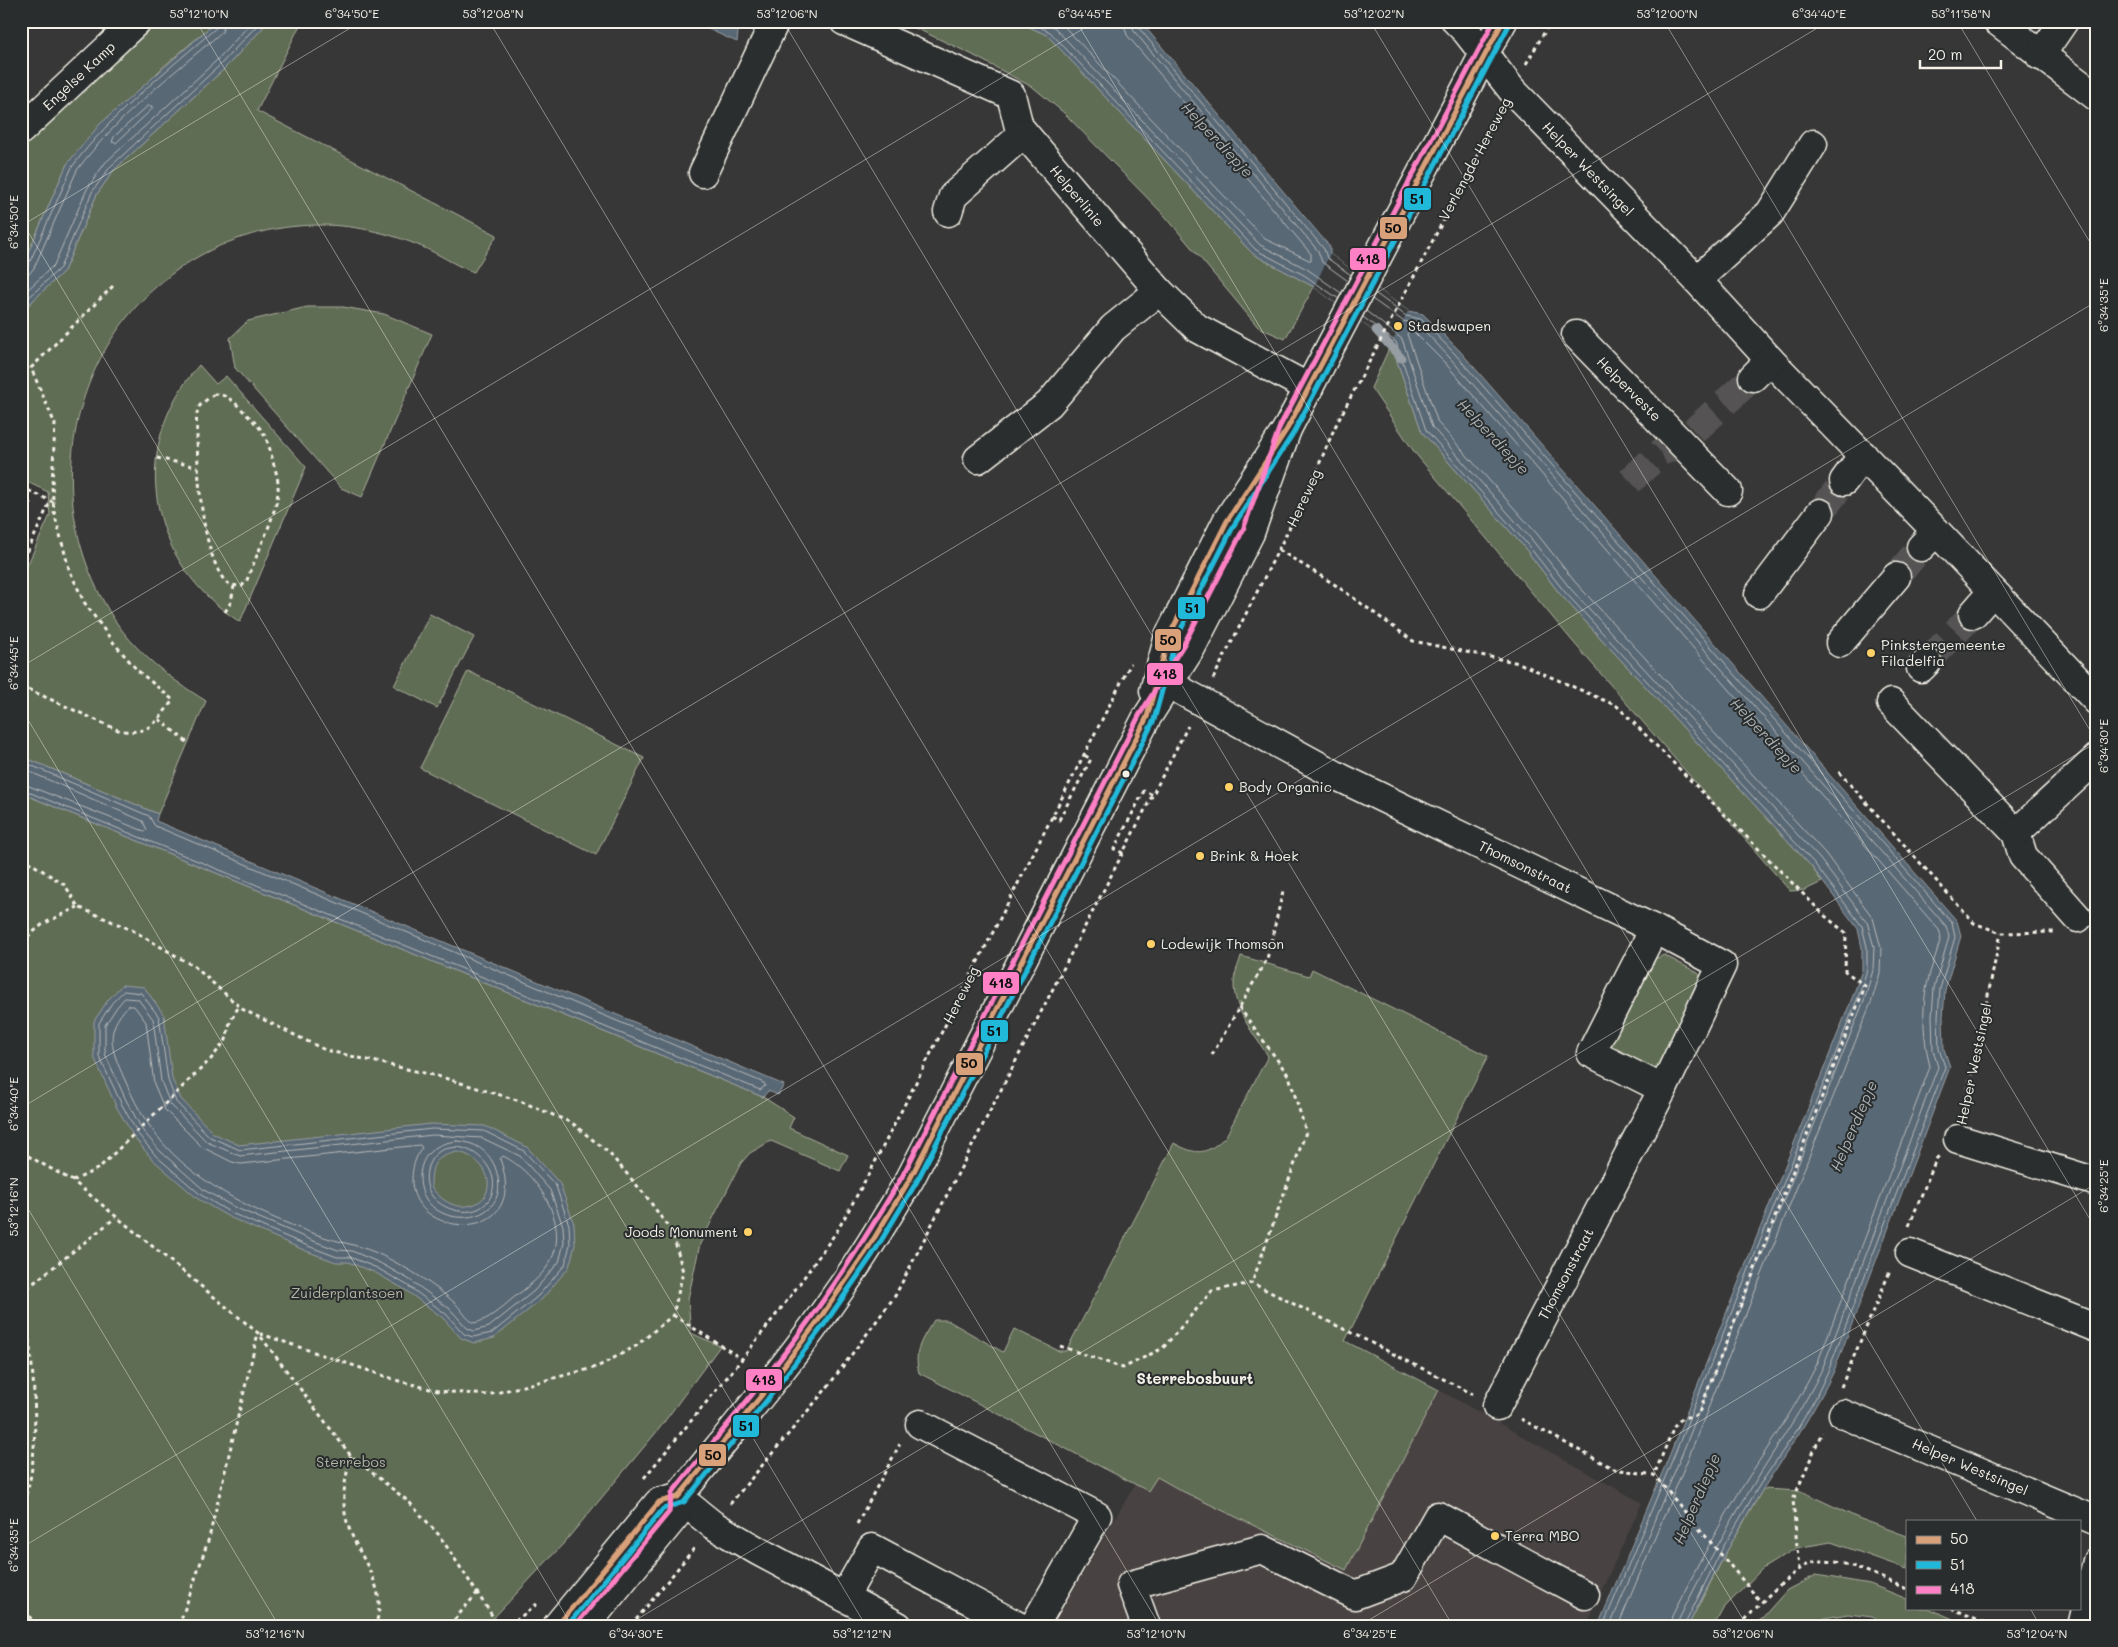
<svg xmlns="http://www.w3.org/2000/svg" width="2118" height="1647" viewBox="0 0 2118 1647" font-family="Mali,sans-serif">
<style>
.built{fill:#494342}
.green{fill:#616d54;stroke:#aaaf9e}
.water{fill:#596775;stroke:#979ea3;fill-rule:evenodd}
.pier{fill:#383737}
.lines{fill:none;stroke-linecap:round;stroke-linejoin:round}
.shore{stroke:#b6baba;stroke-width:1}
.stream{stroke:#979ea3;stroke-width:9}
.minor-tunnel{stroke:#545352;stroke-width:28;stroke-dasharray:28 14;stroke-linecap:butt}
.minor-casing{stroke:#f4f1e8;stroke-width:31}
.major-casing{stroke:#f4f1e8;stroke-width:31}
.path{stroke:#f4f1e8;stroke-width:3;stroke-dasharray:4 4;stroke-linecap:butt}
.minor{stroke:#2a2d2e;stroke-width:28}
.major{stroke:#2a2d2e;stroke-width:28}
.bus-1-casing{stroke:#2a2d2e;stroke-width:9}
.bus-2-casing{stroke:#2a2d2e;stroke-width:9}
.bus-3-casing{stroke:#2a2d2e;stroke-width:9}
.bus-1{stroke:#d9a179;stroke-width:5}
.bus-2{stroke:#20b9da;stroke-width:5}
.bus-3{stroke:#ff80c5;stroke-width:5}
.ticks{fill:none;stroke:#f4f1e8;stroke-width:1;stroke-opacity:0.45}
.poi-dot{fill:#ffd166;stroke:#2a2d2e;stroke-width:2}
.bus-dot{fill:#f4f1e8;stroke:#2a2d2e;stroke-width:2}
.labels{text-anchor:middle;stroke-width:4;stroke-linejoin:round;paint-order:stroke}
.street-label{font-size:14px;fill:#f4f1e8;stroke:#2a2d2e}
.poi-label{font-size:14px;fill:#f4f1e8;stroke:#2a2d2e;text-anchor:start}
.park-label{font-size:14px;fill:#b2b6a5;stroke:#2a2d2e}
.water-label{font-size:15px;font-style:italic;fill:#aeb3b4;stroke:#2a2d2e}
.neighbourhood-label{font-size:15px;font-weight:bold;fill:#f4f1e8;stroke:#2a2d2e}
.line-badge{stroke:#2a2d2e;stroke-width:2}
.pale-badge-label{font-size:14px;text-anchor:middle;font-weight:bold;fill:#111}
.neatline{fill:none;stroke:#f4f1e8;stroke-width:2}
.ticks-label{font-size:12px;text-anchor:middle;fill:#f4f1e8}
</style>
<rect width="100%" height="100%" fill="#383737"/>
<filter id="ink" filterUnits="userSpaceOnUse"><feTurbulence type="fractalNoise" baseFrequency=".02" numOctaves="2"/><feDisplacementMap in="SourceGraphic" scale="10" xChannelSelector="R" yChannelSelector="G"/><feConvolveMatrix kernelMatrix="1 2 1 2 8 2 1 2 1" color-interpolation-filters="sRGB"/></filter>
<g filter="url(#ink)">
<path class="built" d="M1439,1390L1642,1503L1598,1598L1587,1626H1052L1143,1471L1346,1569Z"/>
<g class="green">
<path d="M160,21H217L163,67L67,164L21,269V148Z"/>
<path d="M267,21H302L257,111L497,235L474,272C458,267 444,257 429,250C395,234 357,225 320,225C124,226 11,437 105,604C128,647 166,676 206,701L158,814L21,756V579L50,515L48,492L21,479V312L64,271L97,194L114,170L224,69L261,30Z"/>
<path d="M900,21H1016L1047,35L1253,254L1314,287L1285,339L1258,327L1165,216L1064,113L1034,88L969,53Z"/>
<path d="M307,307H343L384,314L432,334L362,497L341,488L235,368L230,338L248,321Z"/>
<path d="M1391,344L1422,432L1524,547L1560,594L1811,866L1822,882L1805,890L1790,891L1574,643L1415,453L1371,388Z"/>
<path d="M199,365L216,384L226,376L306,467L240,622C148,564 126,447 199,365Z"/>
<path d="M21,499L32,503L21,528Z"/>
<path d="M430,614L474,637L437,708L394,686Z"/>
<path d="M468,671L644,758L596,855L420,768Z"/>
<path d="M21,793L763,1097L794,1117L789,1128L848,1155L840,1171L771,1141L750,1153L741,1163L700,1244L688,1299L691,1333L720,1346L659,1429L563,1544L486,1626H21Z"/>
<path d="M1664,955L1698,973L1701,977L1657,1071L1609,1049L1608,1040L1650,961Z"/>
<path d="M1241,956L1309,976L1312,969L1488,1056L1345,1341L1439,1390L1346,1570L1182,1491L1157,1477L1148,1491L919,1373C913,1350 922,1339 934,1320H947L1003,1352L1014,1329L1059,1351H1066L1174,1143C1197,1156 1207,1155 1226,1136L1268,1056C1254,1034 1233,1010 1234,982C1234,974 1239,964 1241,956Z"/>
<path d="M1763,1489L1801,1491L1858,1518L1907,1536V1569L1831,1542L1796,1548L1762,1569L1723,1609L1714,1626H1688L1727,1551Z"/>
<path d="M1816,1575L1870,1584L1907,1599V1608H1928L1969,1626H1895L1872,1617L1848,1614L1825,1618L1812,1626H1755L1787,1590Z"/>
</g>
<g class="water">
<path d="M217,21H267L261,30L224,69L114,170L97,194L64,271L21,312V269L67,164L100,124Z"/>
<path d="M690,21H739L737,42Z"/>
<path d="M1016,21H1140L1330,247V254L1408,311L1423,314L1459,350L1957,921L1961,936L1945,990L1943,1017L1944,1049L1950,1067L1834,1371C1814,1413 1788,1450 1763,1489C1736,1533 1711,1579 1688,1626H1598L1670,1454L1854,993L1862,970V948L1858,929L1811,866L1560,594L1524,547L1422,432L1391,344L1314,287L1253,254L1047,35Z"/>
<path d="M21,756L158,814L156,821L784,1085L778,1095L768,1091L763,1097L21,793Z"/>
<path d="M122,985L144,987L164,1015L172,1079L181,1099L213,1133L239,1145L431,1124L485,1126L527,1147L560,1184L574,1224L575,1245L569,1267L542,1299L494,1338L474,1343L461,1338L443,1318L404,1289L374,1272L348,1262H336L306,1251L229,1217L198,1199L152,1159L134,1137L116,1106L94,1057V1021L108,1000ZM457,1152C475,1154 495,1174 486,1194C484,1199 479,1202 475,1204C456,1211 442,1201 431,1187C431,1165 434,1157 457,1152Z"/>
</g>
<path class="pier" d="M1330,254L1408,311L1391,344L1314,287Z"/>
<g class="lines">
<g class="shore">
<path d="M1028,21L1050,32L1256,250L1304,275L1339,299"/>
<path d="M1043,21L1055,28L1260,245L1307,269L1341,293"/>
<path d="M1059,21L1265,239L1311,261V254L1127,35L1123,21"/>
<path d="M1131,21L1134,31L1318,251L1322,262L1348,281"/>
<path d="M1137,21L1138,27L1324,249L1327,258L1351,275"/>
<path d="M148,106H152V109L116,143L112,142L114,137Z"/>
<path d="M21,269L28,266L72,167C112,113 167,71 217,27L219,21"/>
<path d="M21,275L29,274L34,268L77,170C117,117 171,75 222,32L226,21"/>
<path d="M1375,293L1406,316L1421,319L1455,354L1952,923L1955,937L1940,989L1938,1017L1939,1049L1945,1067L1829,1369L1815,1399L1797,1430L1759,1486L1722,1549L1684,1626"/>
<path d="M21,296L54,265L87,189L105,163L216,61L253,21"/>
<path d="M1372,299L1403,321L1418,324L1450,358L1946,926L1949,937L1934,988L1932,1016L1933,1050L1938,1067L1823,1367C1803,1410 1777,1445 1753,1485C1726,1529 1702,1573 1679,1619L1678,1626"/>
<path d="M21,305L60,268L92,192L110,167L220,65L261,21"/>
<path d="M1366,311L1402,339L1432,427L1532,540L1569,587L1819,858L1867,922L1874,947L1873,970L1865,998L1680,1459L1610,1626"/>
<path d="M1363,317L1396,342L1426,430L1527,544L1564,591L1814,863L1862,926L1867,947V970L1859,995L1674,1456L1603,1626"/>
<path d="M21,761L149,816L155,826L764,1083L765,1086L760,1090L21,789"/>
<path d="M21,768L143,821L147,830L144,831L21,783"/>
<path d="M124,991L141,993L159,1017L168,1080L176,1102L210,1137L240,1150L432,1129L484,1131L524,1151L556,1186L569,1225L570,1244L565,1265L538,1296L492,1333L473,1337L464,1334L446,1314L407,1285L377,1268L350,1257H337L308,1246L231,1213L201,1195L156,1156L138,1134L121,1103L99,1056V1023L112,1003Z"/>
<path d="M125,998L138,999L153,1019L161,1081L170,1104L207,1142L240,1156L433,1135L482,1138L520,1156L550,1190L563,1226L564,1243L559,1262L534,1291L489,1327L474,1331L467,1328L450,1309L410,1280L380,1263L352,1251L338,1250L311,1240L234,1207L204,1190L160,1151L143,1131L126,1100L105,1054V1025L117,1007Z"/>
<path d="M128,1006H134L146,1022L154,1084L165,1110L202,1147L232,1162L241,1164L420,1145L422,1148C415,1157 412,1169 412,1180C411,1240 532,1246 500,1159L503,1156C536,1172 569,1221 552,1258C545,1275 526,1288 512,1299C500,1309 489,1320 474,1323C466,1319 462,1310 456,1304C435,1285 408,1268 383,1256C362,1245 340,1243 318,1235C258,1214 185,1180 149,1125C139,1111 131,1094 124,1078C111,1049 104,1031 128,1006Z"/>
<path d="M457,1141C474,1142 488,1150 495,1167C519,1231 418,1234 420,1176C421,1154 436,1143 457,1141Z"/>
<path d="M457,1147C479,1149 501,1173 491,1196C480,1220 445,1213 432,1196C422,1183 425,1158 442,1150C446,1148 452,1148 457,1147Z"/>
<path d="M1618,1626L1687,1461L1872,1000L1880,973L1881,948L1873,918L1825,853L1575,582L1538,535L1438,423L1407,334L1409,331L1414,332L1445,363L1939,930L1941,936C1938,952 1930,968 1927,985C1921,1012 1924,1041 1930,1067L1817,1364C1797,1405 1772,1441 1748,1478C1720,1522 1696,1569 1672,1616L1670,1626"/>
</g>
<path class="stream" d="M1376,330L1401,358"/>
<g class="minor-tunnel">
<path d="M1694,431L1753,377"/>
<path d="M1630,481L1661,452L1682,443"/>
<path d="M1820,513L1844,481"/>
<path d="M1896,577L1921,547"/>
<path d="M1927,662L1973,614"/>
</g>
<g class="minor-casing">
<g id="minor">
<path d="M844,21L1011,95L1019,127L1024,133L1159,291L1197,328L1309,388"/>
<path d="M1456,21L1466,31L1512,90L1697,280L1770,360L1936,531L2097,701"/>
<path d="M1997,21L2097,97"/>
<path d="M2040,56L2064,21"/>
<path d="M21,130L137,21"/>
<path d="M703,173L775,21"/>
<path d="M948,212L953,196L1024,133"/>
<path d="M1697,280L1770,213L1813,144"/>
<path d="M1576,335L1728,491"/>
<path d="M1753,377L1770,360"/>
<path d="M978,459L1049,404L1113,328L1159,291"/>
<path d="M1844,481L1863,455"/>
<path d="M1921,547L1936,531"/>
<path d="M1759,594L1820,513"/>
<path d="M1973,614L1992,592"/>
<path d="M1840,643L1896,577"/>
<path d="M1921,668L1927,662"/>
<path d="M1158,678L1341,778L1654,929L1722,965L1663,1089L1497,1406"/>
<path d="M1891,703L2016,833L2023,856L2078,918"/>
<path d="M2016,833L2097,758"/>
<path d="M1654,929L1591,1053L1663,1089"/>
<path d="M1958,1139L2097,1182"/>
<path d="M1910,1253L2097,1328"/>
<path d="M1843,1414L2097,1521"/>
<path d="M920,1424L1097,1516L1034,1626"/>
<path d="M678,1497L713,1525L758,1551L898,1626"/>
<path d="M844,1597L872,1548L1018,1626"/>
<path d="M1146,1626L1131,1585L1262,1549L1355,1595L1403,1577L1438,1516L1585,1595"/>
<path d="M2081,1626L2097,1561"/>
</g>
</g>
<g class="major-casing">
<g id="major">
<path d="M1154,691L1169,636L1227,521L1287,429L1484,54L1503,21"/>
<path d="M557,1626L659,1502L678,1497"/>
<path d="M585,1626L676,1515L678,1497C733,1429 790,1363 839,1291C865,1255 887,1217 910,1179L1147,717L1191,648L1250,533L1287,429"/>
</g>
</g>
<g class="path">
<path d="M1526,64L1551,21"/>
<path d="M214,394C229,394 238,406 248,416C265,431 268,440 273,462C275,469 278,477 278,485C280,509 256,555 247,580L242,586C233,586 227,585 222,577C201,543 198,478 197,437C197,429 195,415 199,407C202,402 210,398 214,394Z"/>
<path d="M157,458L197,467"/>
<path d="M21,487L53,502L48,506L21,566"/>
<path d="M1279,550L1337,586L1413,641L1519,663L1617,706L1825,916L1846,933L1845,971L1865,986L1698,1415L1682,1418L1674,1427L1654,1475"/>
<path d="M225,612L231,602L234,586"/>
<path d="M1213,679L1306,495L1335,427L1498,116"/>
<path d="M21,686L118,730C149,736 156,723 173,700L137,670L113,642L84,602L69,569L54,512L52,486L55,424L31,368L114,285"/>
<path d="M159,719L188,743"/>
<path d="M1839,772L1974,923L2001,933L2054,932"/>
<path d="M1052,816L1059,820L1091,759L1084,755"/>
<path d="M1123,853L1114,849L1144,791L1153,795"/>
<path d="M21,857L65,885L78,907L132,930L195,967L242,1009L325,1050L441,1077L520,1101L572,1123L609,1153L646,1196L673,1234L683,1272L673,1315L636,1346L597,1367L488,1395L438,1391L399,1381L258,1333"/>
<path d="M21,942L43,924L78,907"/>
<path d="M1239,1007L1289,1076L1306,1132L1252,1283"/>
<path d="M1212,1055L1267,959L1283,891"/>
<path d="M1963,1114L2001,933"/>
<path d="M21,1152L73,1181L258,1333L351,1456L409,1502L439,1535L499,1626"/>
<path d="M73,1181L99,1168L211,1059L226,1040L230,1022L239,1006"/>
<path d="M1909,1226L1936,1159L1939,1156"/>
<path d="M21,1293L115,1218"/>
<path d="M21,1301C34,1346 44,1466 21,1506"/>
<path d="M673,1315L742,1359"/>
<path d="M1060,1346L1123,1368L1163,1348L1212,1291L1252,1283L1473,1394"/>
<path d="M1841,1387L1890,1271"/>
<path d="M1521,1419L1614,1469L1654,1475L1761,1602"/>
<path d="M351,1456C345,1479 340,1501 348,1525C359,1559 390,1588 375,1626"/>
<path d="M644,1478L742,1359L792,1294L837,1231L871,1170L1131,663"/>
<path d="M730,1504L826,1389L895,1296L1188,726"/>
<path d="M857,1524L900,1444"/>
<path d="M1799,1570L1793,1500L1822,1432"/>
<path d="M21,1602L35,1626"/>
<path d="M1951,1608L1993,1626"/>
<path d="M179,1626L209,1538L258,1333"/>
<path d="M449,1626L478,1592"/>
<path d="M509,1626L537,1604"/>
<path d="M631,1626L696,1546"/>
<path d="M1740,1626C1754,1609 1798,1562 1819,1561C1850,1560 1880,1578 1907,1589"/>
</g>
<use href="#minor" class="minor"/>
<use href="#major" class="major"/>
<g class="bus-1-casing">
<path id="bus-1" d="M557,1626L659,1502L678,1497L761,1396L820,1318L867,1250L910,1179L1147,717L1169,636L1227,521L1287,429L1503,21"/>
</g>
<g class="bus-2-casing">
<path id="bus-2" d="M567,1626L663,1509L684,1502L767,1400L826,1322L873,1254L916,1183L1154,720L1176,639L1234,525L1294,432L1509,25"/>
</g>
<g class="bus-3-casing">
<path id="bus-3" d="M579,1621L669,1512L672,1493C713,1441 757,1391 796,1338C835,1286 870,1231 903,1175L1140,714L1184,644L1243,530L1280,426L1494,21"/>
</g>
<use href="#bus-1" class="bus-1"/>
<use href="#bus-2" class="bus-2"/>
<use href="#bus-3" class="bus-3"/>
</g>
</g>
<path class="ticks" d="M196,21L1160,1626M489,21L1453,1626M783,21L1747,1626M1076,21L1977,1521M1370,21L2097,1231M1664,21L2097,742M1957,21L2097,254M21,220L866,1626M21,226L362,21M21,667L1096,21M21,708L572,1626M21,1108L1829,21M21,1197L279,1626M21,1548L2097,301M2030,1608L2040,1626M626,1626L2097,742M1359,1626L2097,1183M2093,1626L2097,1623"/>
<g class="poi-dot">
<circle cx="1398" cy="326" r="5"/>
<circle cx="1871" cy="653" r="5"/>
<circle cx="1229" cy="787" r="5"/>
<circle cx="1200" cy="856" r="5"/>
<circle cx="1151" cy="944" r="5"/>
<circle cx="748" cy="1232" r="5"/>
<circle cx="1495" cy="1536" r="5"/>
</g>
<circle class="bus-dot" cx="1126" cy="774" r="4.5"/>
<g class="labels">
<g class="street-label">
<text transform="translate(79 76) rotate(-43)" y="5">Engelse Kamp</text>
<text transform="translate(1475 159) rotate(-62)" y="5">Verlengde Hereweg</text>
<text transform="translate(1588 169) rotate(46)" y="5">Helper Westsingel</text>
<text transform="translate(1077 196) rotate(50)" y="5">Helperlinie</text>
<text transform="translate(1629 389) rotate(45)" y="5">Helperveste</text>
<text transform="translate(1304 498) rotate(-65)" y="5">Hereweg</text>
<text transform="translate(1525 867) rotate(26)" y="5">Thomsonstraat</text>
<text transform="translate(961 995) rotate(-63)" y="5">Hereweg</text>
<text transform="translate(1974 1064) rotate(-78)" y="5">Helper Westsingel</text>
<text transform="translate(1566 1274) rotate(-62)" y="5">Thomsonstraat</text>
<text transform="translate(1970 1467) rotate(23)" y="5">Helper Westsingel</text>
</g>
<g class="poi-label">
<text x="1408" y="331">Stadswapen</text>
<text x="1881" y="650">Pinkstergemeente<tspan x="1881" dy="16">Filadelfia</tspan></text>
<text x="1239" y="792">Body Organic</text>
<text x="1210" y="861">Brink &amp; Hoek</text>
<text x="1161" y="949">Lodewijk Thomson</text>
<text x="738" y="1237" text-anchor="end">Joods Monument</text>
<text x="1505" y="1541">Terra MBO</text>
</g>
<g class="park-label">
<text x="347" y="1298">Zuiderplantsoen</text>
<text x="351" y="1467">Sterrebos</text>
</g>
<g class="water-label">
<text transform="translate(1217 140) rotate(47)" y="5">Helperdiepje</text>
<text transform="translate(1493 437) rotate(47)" y="5">Helperdiepje</text>
<text transform="translate(1766 736) rotate(47)" y="5">Helperdiepje</text>
<text transform="translate(1854 1126) rotate(-67)" y="5">Helperdiepje</text>
<text transform="translate(1697 1499) rotate(-67)" y="5">Helperdiepje</text>
</g>
<g class="neighbourhood-label">
<text x="1195" y="1384">Sterrebosbuurt</text>
</g>
</g>
<g class="line-badge">
<rect x="1403" y="187" width="29" height="24" rx="5" fill="#20b9da"/>
<rect x="1379" y="216" width="29" height="24" rx="5" fill="#d9a179"/>
<rect x="1349" y="247" width="38" height="24" rx="5" fill="#ff80c5"/>
<rect x="1177" y="596" width="29" height="24" rx="5" fill="#20b9da"/>
<rect x="1154" y="628" width="28" height="24" rx="5" fill="#d9a179"/>
<rect x="1146" y="662" width="38" height="24" rx="5" fill="#ff80c5"/>
<rect x="982" y="971" width="38" height="24" rx="5" fill="#ff80c5"/>
<rect x="980" y="1019" width="29" height="24" rx="5" fill="#20b9da"/>
<rect x="955" y="1052" width="29" height="24" rx="5" fill="#d9a179"/>
<rect x="745" y="1368" width="38" height="24" rx="5" fill="#ff80c5"/>
<rect x="732" y="1414" width="28" height="24" rx="5" fill="#20b9da"/>
<rect x="698" y="1443" width="29" height="24" rx="5" fill="#d9a179"/>
</g>
<g class="pale-badge-label">
<text x="1417" y="204">51</text>
<text x="1393" y="233">50</text>
<text x="1368" y="264">418</text>
<text x="1192" y="613">51</text>
<text x="1168" y="645">50</text>
<text x="1165" y="679">418</text>
<text x="1001" y="988">418</text>
<text x="994" y="1036">51</text>
<text x="969" y="1068">50</text>
<text x="764" y="1385">418</text>
<text x="746" y="1431">51</text>
<text x="713" y="1460">50</text>
</g>
<rect width="2118" height="1647" fill="none" stroke="#2a2d2e" stroke-width="55"/>
<rect x="1906" y="1520" width="175" height="90" fill="#2a2d2e" stroke="#7b7b78"/>
<rect x="1916" y="1536" width="25" height="8" fill="#d9a179" stroke="#7b7b78"/>
<text x="1950" y="1544" font-size="15" fill="#f4f1e8">50</text>
<rect x="1916" y="1561" width="25" height="8" fill="#20b9da" stroke="#7b7b78"/>
<text x="1950" y="1570" font-size="15" fill="#f4f1e8">51</text>
<rect x="1916" y="1586" width="25" height="8" fill="#ff80c5" stroke="#7b7b78"/>
<text x="1950" y="1594" font-size="15" fill="#f4f1e8">418</text>
<path d="M1920 60v8h81v-8" fill="none" stroke="#f4f1e8" stroke-width="2.5"/>
<text x="1928" y="60" font-size="15" fill="#f4f1e8" stroke="#2a2d2e" stroke-width="4" paint-order="stroke">20 m</text>
<rect x="28" y="28" width="2062" height="1592" class="neatline"/>
<g class="ticks-label">
<text x="199" y="18">53°12'10"N</text>
<text x="352" y="18">6°34'50"E</text>
<text x="493" y="18">53°12'08"N</text>
<text x="787" y="18">53°12'06"N</text>
<text x="1085" y="18">6°34'45"E</text>
<text x="1374" y="18">53°12'02"N</text>
<text x="1667" y="18">53°12'00"N</text>
<text x="1819" y="18">6°34'40"E</text>
<text x="1961" y="18">53°11'58"N</text>
<text transform="translate(14 222) rotate(-90)" y="4">6°34'50"E</text>
<text transform="translate(2104 305) rotate(-90)" y="4">6°34'35"E</text>
<text transform="translate(14 663) rotate(-90)" y="4">6°34'45"E</text>
<text transform="translate(2104 746) rotate(-90)" y="4">6°34'30"E</text>
<text transform="translate(14 1104) rotate(-90)" y="4">6°34'40"E</text>
<text transform="translate(2104 1186) rotate(-90)" y="4">6°34'25"E</text>
<text transform="translate(14 1207) rotate(-90)" y="4">53°12'16"N</text>
<text transform="translate(14 1545) rotate(-90)" y="4">6°34'35"E</text>
<text x="275" y="1638">53°12'16"N</text>
<text x="636" y="1638">6°34'30"E</text>
<text x="862" y="1638">53°12'12"N</text>
<text x="1156" y="1638">53°12'10"N</text>
<text x="1370" y="1638">6°34'25"E</text>
<text x="1743" y="1638">53°12'06"N</text>
<text x="2037" y="1638">53°12'04"N</text>
</g>
</svg>
